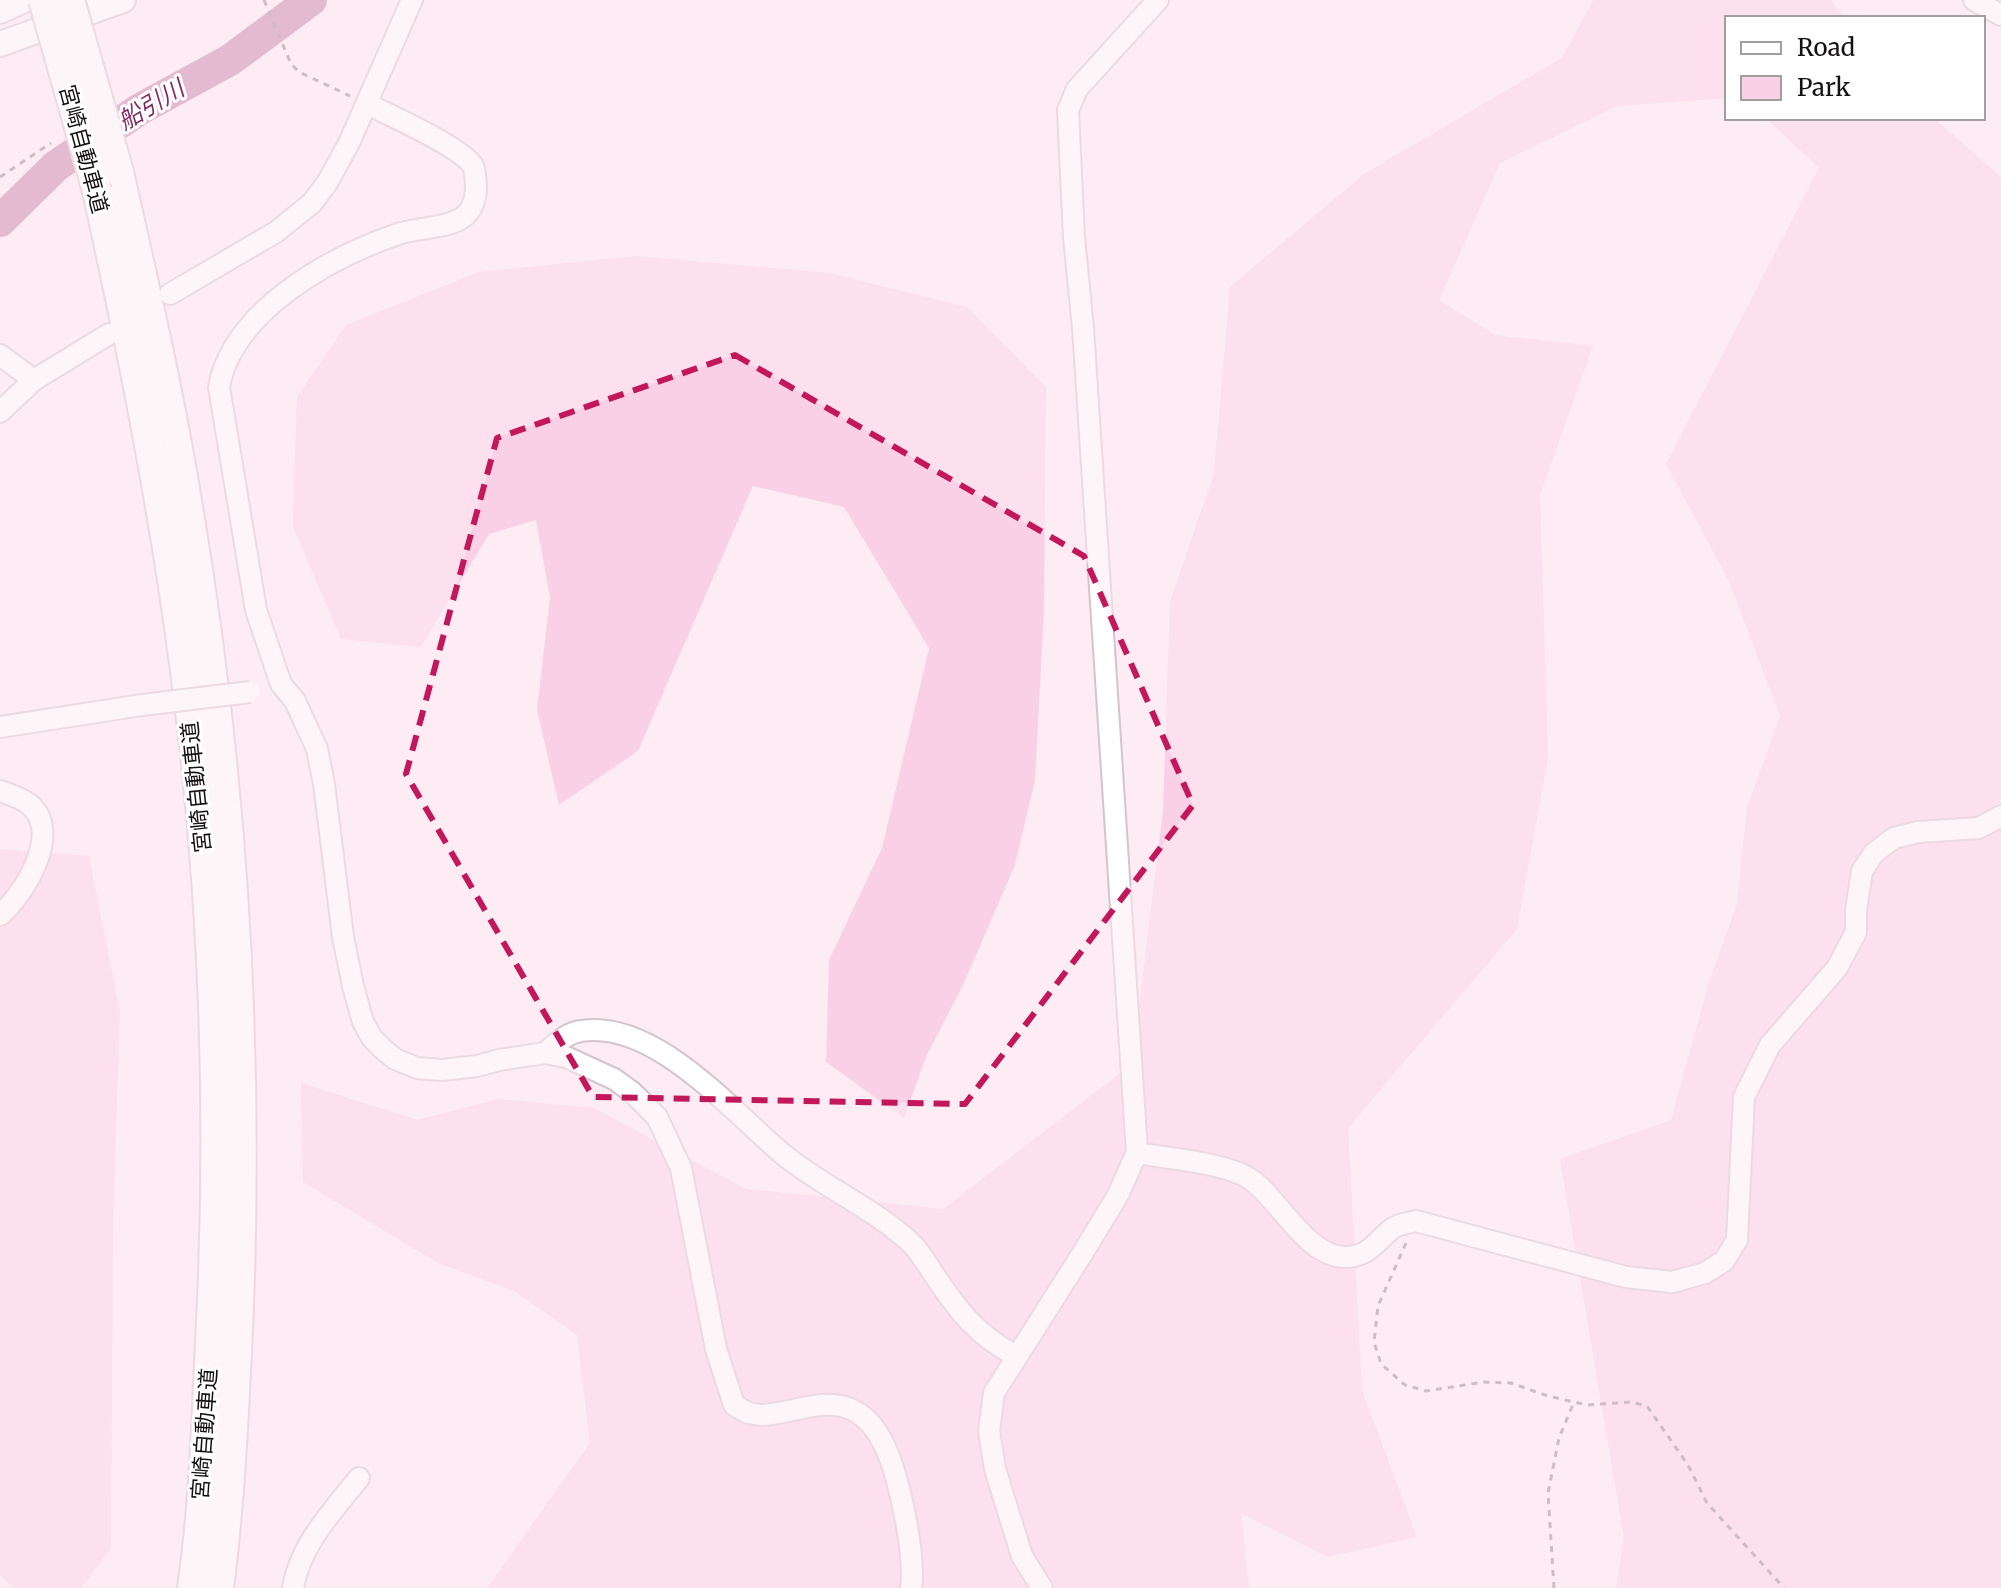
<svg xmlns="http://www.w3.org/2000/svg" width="2001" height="1588" viewBox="0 0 2001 1588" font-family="Merriweather,'Noto Sans JP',serif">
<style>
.green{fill:#fad0e6}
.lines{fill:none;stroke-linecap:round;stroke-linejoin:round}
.river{stroke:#c67da6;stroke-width:32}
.minor-casing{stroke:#d5c4cc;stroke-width:24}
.major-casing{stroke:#d5c4cc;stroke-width:28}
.highway-casing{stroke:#d5c4cc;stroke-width:32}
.path{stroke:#92868c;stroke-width:3;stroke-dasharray:6 6;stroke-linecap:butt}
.minor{stroke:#fff;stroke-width:20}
.major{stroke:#fff;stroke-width:24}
.highway{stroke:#fff;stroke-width:28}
.minor-bridge-casing{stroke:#d5c4cc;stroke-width:24;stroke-linecap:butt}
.highway-bridge-casing{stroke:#d5c4cc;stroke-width:32;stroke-linecap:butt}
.minor-bridge{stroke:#fff;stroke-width:20}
.highway-bridge{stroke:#fff;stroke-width:28}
.marked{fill:none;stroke:#c2185b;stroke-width:6;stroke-dasharray:16 10;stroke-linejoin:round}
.labels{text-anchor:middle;stroke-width:6;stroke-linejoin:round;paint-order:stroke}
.street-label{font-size:22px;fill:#161013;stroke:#fff}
.water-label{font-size:24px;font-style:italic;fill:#852e64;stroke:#fff}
</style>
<rect width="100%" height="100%" fill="#fdecf4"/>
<g class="green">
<path d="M1593,0H1831L1844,18H1727V98L1617,106L1500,163L1439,300L1495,335L1593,346L1540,495L1548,758L1517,929L1348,1128L1362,1390L1417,1537L1327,1557L1241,1513L1249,1588H487L590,1443L577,1335L514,1291L438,1263L303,1182L301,1083L418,1120L497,1099L594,1108L746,1189L943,1209L1132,1064L1163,811L1170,601L1214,474L1230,287L1364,174L1562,58Z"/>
<path d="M1766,118H1934L2001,177V1588H1616L1624,1538L1560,1159L1671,1120L1709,982L1737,904L1747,808L1780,716L1728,579L1666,464L1819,168Z"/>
<path d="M635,256L830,273L967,307L1046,387L1044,611L1035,780L1015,865L964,983L926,1057L904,1118L826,1062L829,960L882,848L929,648L844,507L753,486L638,751L559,805L537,710L550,598L536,520L489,534L421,647L341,639L293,527L297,397L346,325L479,272Z"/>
<path d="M0,849L89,856L120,1012L113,1216L111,1548L81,1588H14L0,1575Z"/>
</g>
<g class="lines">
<path class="river" d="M0,221L56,166L140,109L230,60L311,0"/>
<g class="minor-casing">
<g id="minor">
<path d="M1974,0L2001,15"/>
<path d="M368,104C390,116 462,147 473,166C476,173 476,183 476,190C475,201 472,211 463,217C450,228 416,228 398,234C331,257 233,310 219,387L256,610L281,684L295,701L317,749L324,784L343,937L353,986L363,1022L372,1038L384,1050L395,1059L417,1068L442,1070L477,1066L499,1060L545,1053L566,1057L614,1079L632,1092L657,1117L681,1168L716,1349L734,1405L748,1413L760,1415C787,1415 817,1399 845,1407C861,1412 873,1424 881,1439C898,1468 916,1555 911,1588"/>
<path d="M170,294L276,232L312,203L327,183L349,143L412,0"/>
<path d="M0,355L34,380"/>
<path d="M0,412L34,380L109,334"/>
<path d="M0,727L142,705"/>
<path d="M0,791C9,794 21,798 29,804C63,831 25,894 0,915"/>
<path d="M545,1053C556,1044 566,1033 581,1031C655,1019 732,1112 784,1155C823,1187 879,1211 914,1246C922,1255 928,1266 935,1276C959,1312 977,1335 1016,1356"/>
<path d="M1137,1153C1165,1158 1227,1163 1250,1179C1278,1197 1308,1260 1348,1257C1371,1255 1377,1240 1393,1228C1399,1224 1409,1223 1416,1221L1626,1277L1672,1282L1705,1273L1724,1261L1737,1240L1744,1097L1770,1045L1837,968L1856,932V910L1862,871L1874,853L1894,838L1918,832L1979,828L2001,816"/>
<path d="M293,1588C300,1545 332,1512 359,1478"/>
<path d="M1042,1588L1022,1556L995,1469L989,1431L994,1393L1084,1251L1118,1195L1137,1152L1083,328L1074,237L1068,110L1077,89L1158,0"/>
</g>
</g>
<g class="major-casing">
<g id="major">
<path d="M0,11L24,0"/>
<path d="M0,44L123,0"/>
</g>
</g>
<g class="highway-casing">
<g id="highway">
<path d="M119,172C143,279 168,386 186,495C233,770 250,1052 238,1331C234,1416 230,1503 219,1588"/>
<path d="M97,191C132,350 164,509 185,671C214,892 222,1118 210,1341C206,1423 204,1507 192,1588"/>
</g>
</g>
<g class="path">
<path d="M264,0L291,64L299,72L350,96"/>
<path d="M0,177L51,143"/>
<path d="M1406,1243L1378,1306L1374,1342L1381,1364L1405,1385L1426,1391L1484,1382L1511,1383L1548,1396L1587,1405L1631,1402L1647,1406L1688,1465L1707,1503L1784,1588"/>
<path d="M1554,1588L1548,1493L1559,1438L1574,1402"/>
</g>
<use href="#minor" class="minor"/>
<use href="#major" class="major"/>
<use href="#highway" class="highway"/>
<g class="minor-bridge-casing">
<path id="minor-bridge" d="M142,705L250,692"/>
</g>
<g class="highway-bridge-casing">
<g id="highway-bridge">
<path d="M43,0L97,191"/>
<path d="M70,0L119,172"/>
</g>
</g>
<use href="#minor-bridge" class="minor-bridge"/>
<use href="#highway-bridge" class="highway-bridge"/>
</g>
<path d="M0 0H2001V1588H0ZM735,355L1084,556L1193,805L965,1104L593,1097L406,774L497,438Z" fill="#fdecf4" fill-opacity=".55" fill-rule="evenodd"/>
<path class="marked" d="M735,355L1084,556L1193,805L965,1104L593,1097L406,774L497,438Z"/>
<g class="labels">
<g class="street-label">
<text transform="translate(84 149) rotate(75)" y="8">宮崎自動車道</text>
<text transform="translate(196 787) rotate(-96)" y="8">宮崎自動車道</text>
<text transform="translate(204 1434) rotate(-86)" y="8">宮崎自動車道</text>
</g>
<g class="water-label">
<text transform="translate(151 105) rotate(-31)" y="8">船引川</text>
</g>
</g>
<rect x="1725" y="16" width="260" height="104" fill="#ffffff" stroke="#a29fa1" stroke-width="2"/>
<rect x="1741" y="42" width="40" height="12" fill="#ffffff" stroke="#a29fa1" stroke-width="2"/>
<text x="1797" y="56" font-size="24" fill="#161013">Road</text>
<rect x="1741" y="76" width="40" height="24" fill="#fad0e6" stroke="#a29fa1" stroke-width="2"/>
<text x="1797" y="96" font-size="24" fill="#161013">Park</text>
</svg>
